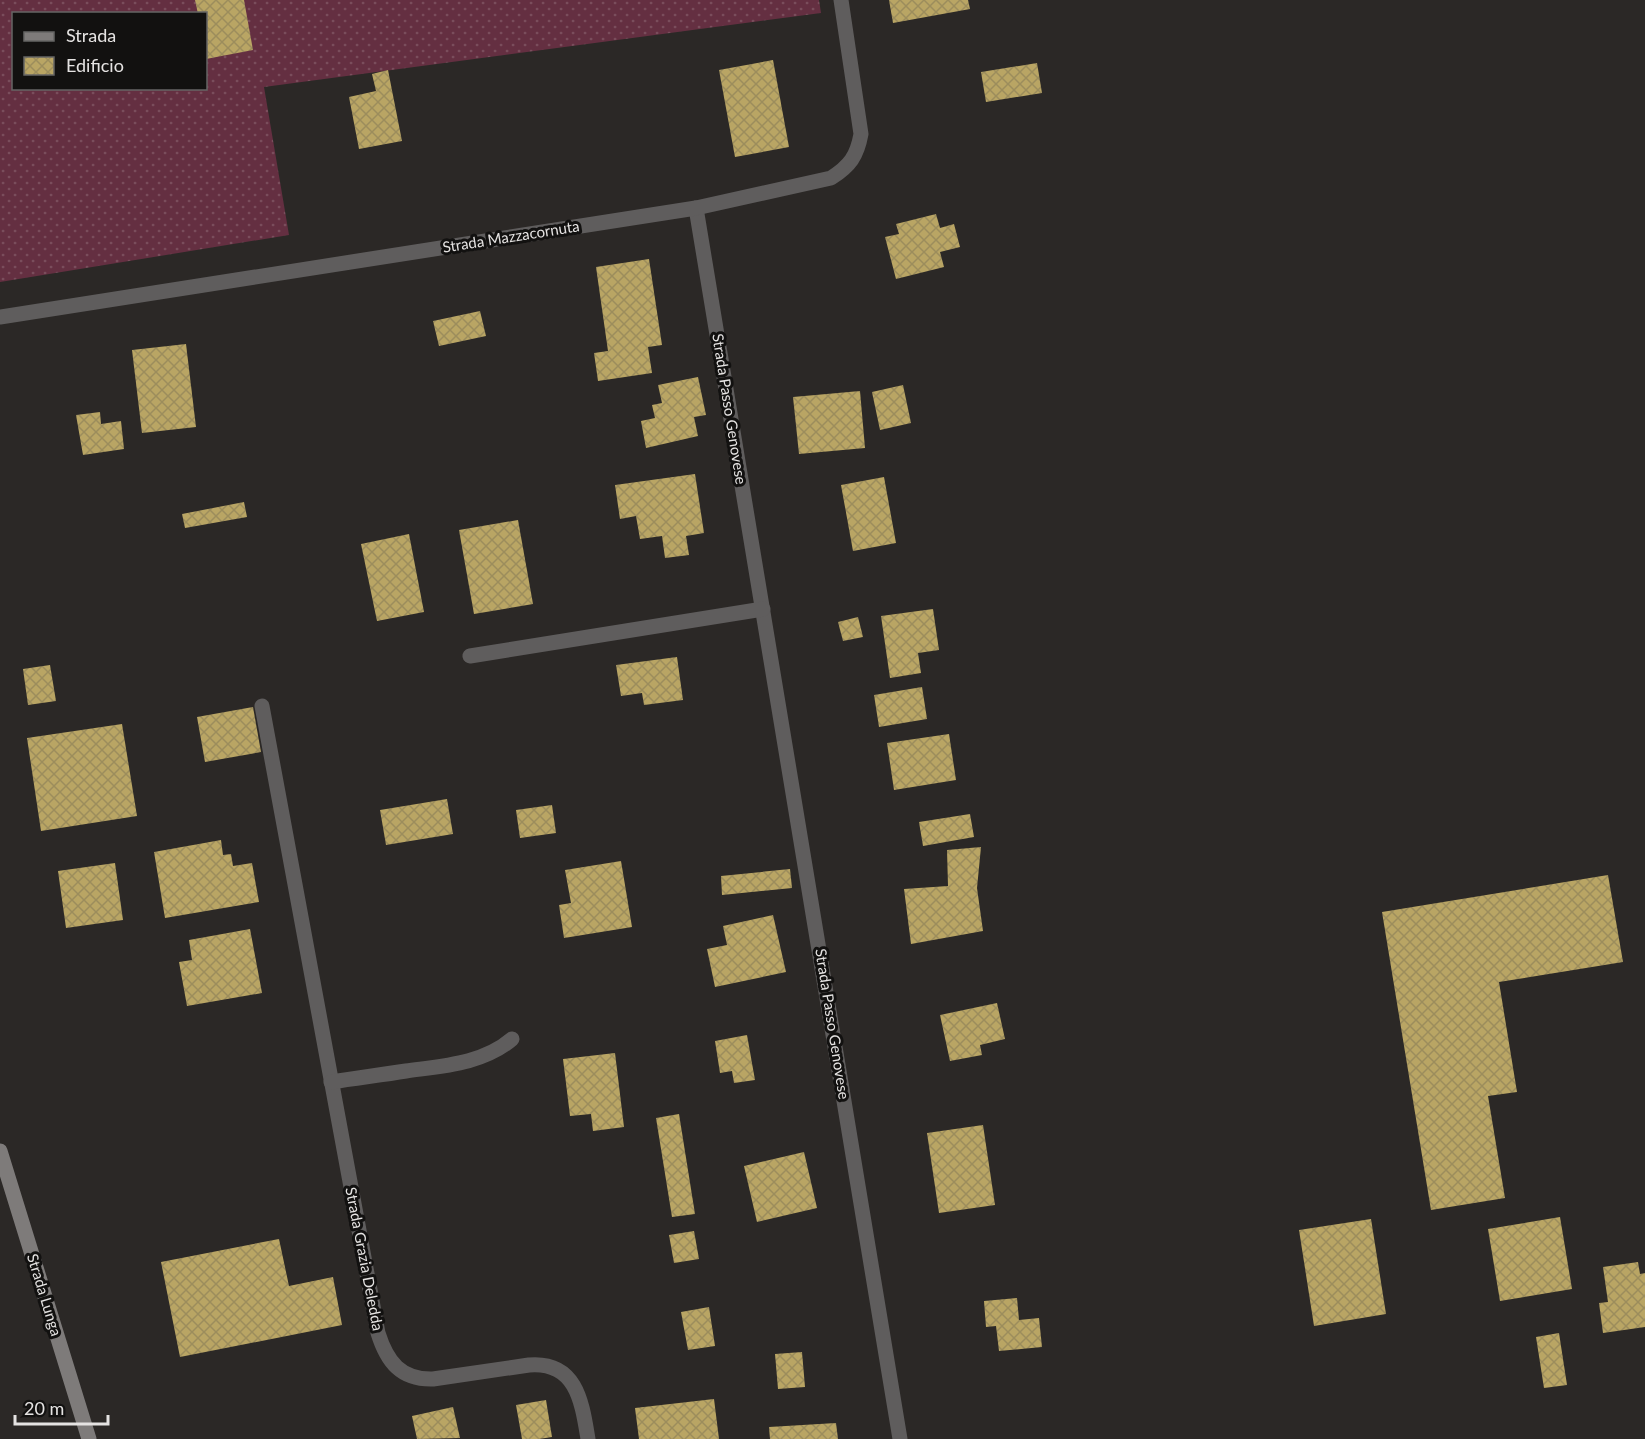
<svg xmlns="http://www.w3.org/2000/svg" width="1645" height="1439" viewBox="0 0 1645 1439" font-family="Lato,sans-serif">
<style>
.grass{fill:url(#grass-dots);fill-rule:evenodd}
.building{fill:url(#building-cross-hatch)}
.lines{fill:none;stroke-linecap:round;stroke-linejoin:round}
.street{stroke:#5f5d5d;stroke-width:15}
.secondary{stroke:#7e7b7a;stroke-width:15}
.labels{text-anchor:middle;stroke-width:6;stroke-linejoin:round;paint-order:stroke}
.street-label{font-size:15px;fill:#e5e3e2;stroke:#121110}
</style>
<defs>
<pattern id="grass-dots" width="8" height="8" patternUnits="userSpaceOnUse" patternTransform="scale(1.5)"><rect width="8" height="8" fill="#642f41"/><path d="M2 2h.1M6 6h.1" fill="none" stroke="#7a4d5c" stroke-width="1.8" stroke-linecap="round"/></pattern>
<pattern id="building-cross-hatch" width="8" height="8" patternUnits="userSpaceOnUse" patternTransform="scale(1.5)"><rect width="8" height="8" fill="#b9a564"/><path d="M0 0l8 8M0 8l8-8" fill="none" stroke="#9c8d5c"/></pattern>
</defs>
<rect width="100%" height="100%" fill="#2b2826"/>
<path class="grass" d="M0,0H819L821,13L264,87L289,235L0,282ZM14,14H206V88H14Z"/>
<g class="building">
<path d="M195,0H244L253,50L206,59V14H198Z"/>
<path d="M889,0H968L970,9L893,23Z"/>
<path d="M773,60L789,147L735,157L719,70Z"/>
<path d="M1037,63L1042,93L986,102L981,72Z"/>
<path d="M388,70L402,141L359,149L349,97L376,91L372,74Z"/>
<path d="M936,214L940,228L954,224L960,247L940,252L944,267L896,279L885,237L899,234L896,224Z"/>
<path d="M649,259L662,345L648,347L652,373L598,381L594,353L608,351L596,267Z"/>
<path d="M480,311L486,336L439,346L433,321Z"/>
<path d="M186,344L196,427L142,433L132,350Z"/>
<path d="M698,377L706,415L694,417L698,436L646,448L641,421L655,418L652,405L662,403L658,385Z"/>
<path d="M903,385L911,423L880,430L872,392Z"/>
<path d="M860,391L865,448L799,454L793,397Z"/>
<path d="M100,412L101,424L121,421L124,449L83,455L76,415Z"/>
<path d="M695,474L704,533L686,536L689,555L665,558L662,536L640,539L636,516L620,519L615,485Z"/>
<path d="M884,477L896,543L853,551L841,485Z"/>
<path d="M244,502L247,517L185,528L182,514Z"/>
<path d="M518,520L533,604L474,614L459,530Z"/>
<path d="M409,534L424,612L377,621L361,544Z"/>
<path d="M933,609L939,650L918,653L921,673L890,678L881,616Z"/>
<path d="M858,617L863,637L843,641L838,622Z"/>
<path d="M677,657L683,700L644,705L642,693L621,696L616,665Z"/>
<path d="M50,665L56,701L28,705L23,669Z"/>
<path d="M922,687L927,719L879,727L874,695Z"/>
<path d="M253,707L261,752L205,762L197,717Z"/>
<path d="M122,724L137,816L41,831L27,738Z"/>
<path d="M949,734L956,780L894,790L887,743Z"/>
<path d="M447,799L453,834L386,845L380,810Z"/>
<path d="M552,805L556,833L520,838L516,810Z"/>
<path d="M970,814L974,837L923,846L919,822Z"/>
<path d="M221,840L223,855L231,854L233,866L252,863L259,902L165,918L154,852Z"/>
<path d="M981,847L977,888L983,931L911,944L904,889L948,886L947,850Z"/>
<path d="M621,861L632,927L564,938L559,905L571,903L565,870Z"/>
<path d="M115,863L123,920L66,928L58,871Z"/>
<path d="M790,869L792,888L722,895L721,876Z"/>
<path d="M1608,875L1623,962L1499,982L1517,1092L1488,1096L1505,1198L1431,1210L1382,912Z"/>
<path d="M773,915L786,972L715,987L707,949L727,945L723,926Z"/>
<path d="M250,929L262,993L187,1006L179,962L192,960L189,940Z"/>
<path d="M997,1003L1005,1039L980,1045L982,1055L950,1061L940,1015Z"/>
<path d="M747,1035L755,1080L734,1083L732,1071L720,1073L715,1041Z"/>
<path d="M615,1053L624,1127L593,1131L591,1114L570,1116L563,1059Z"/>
<path d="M679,1114L695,1214L672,1217L656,1118Z"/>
<path d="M983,1125L995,1205L939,1213L927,1133Z"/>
<path d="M804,1152L817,1208L757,1222L744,1166Z"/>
<path d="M1560,1217L1572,1289L1500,1301L1488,1229Z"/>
<path d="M1371,1219L1386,1314L1314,1326L1299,1230Z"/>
<path d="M694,1231L699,1259L674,1263L669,1235Z"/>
<path d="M279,1239L289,1286L333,1277L342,1325L180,1357L161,1262Z"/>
<path d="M1638,1262L1640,1274L1645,1273V1327L1603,1333L1599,1303L1608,1302L1603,1267Z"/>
<path d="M1017,1298L1019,1320L1039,1318L1042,1347L999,1351L996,1326L986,1327L984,1301Z"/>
<path d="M709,1307L715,1346L688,1350L681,1312Z"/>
<path d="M1559,1333L1567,1385L1544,1388L1536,1337Z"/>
<path d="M802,1352L805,1387L778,1389L775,1354Z"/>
<path d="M714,1399L719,1439H639L635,1408Z"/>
<path d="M546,1400L552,1437L539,1439H522L516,1405Z"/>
<path d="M453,1407L460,1438L417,1439L412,1416Z"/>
<path d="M836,1423L838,1439H770L769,1427Z"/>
</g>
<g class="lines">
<g class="street">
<path d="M696,208L900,1439"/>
<path d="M0,317L696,208L831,178C850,166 857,156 861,134L841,0"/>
<path d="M470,656L763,609"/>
<path d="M262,706L378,1333C387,1362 401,1380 433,1379L529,1365C577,1361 582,1403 588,1439"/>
<path d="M331,1082C356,1078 381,1075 406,1071C442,1066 483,1064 512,1039"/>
</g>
<path class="secondary" d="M0,1151L89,1439"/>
</g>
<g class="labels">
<g class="street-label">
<text transform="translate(511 237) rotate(-9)" y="5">Strada Mazzacornuta</text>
<text transform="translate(729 409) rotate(81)" y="5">Strada Passo Genovese</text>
<text transform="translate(832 1024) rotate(81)" y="5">Strada Passo Genovese</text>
<text transform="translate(364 1259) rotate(79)" y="5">Strada Grazia Deledda</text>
<text transform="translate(44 1295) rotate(73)" y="5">Strada Lunga</text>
</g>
</g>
<rect x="12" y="12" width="195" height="78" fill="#121110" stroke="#666564" stroke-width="1.5"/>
<rect x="24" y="32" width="30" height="9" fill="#7e7b7a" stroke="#666564" stroke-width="1.5"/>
<text x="66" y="42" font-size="18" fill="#e5e3e2">Strada</text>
<rect x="24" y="57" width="30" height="18" fill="url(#building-cross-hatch)" stroke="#666564" stroke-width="1.5"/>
<text x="66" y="72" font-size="18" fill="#e5e3e2">Edificio</text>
<path d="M15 1415v9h93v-9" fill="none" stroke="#e5e3e2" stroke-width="3"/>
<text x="24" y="1415" font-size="18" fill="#e5e3e2" stroke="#121110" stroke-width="4.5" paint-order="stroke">20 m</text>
</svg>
